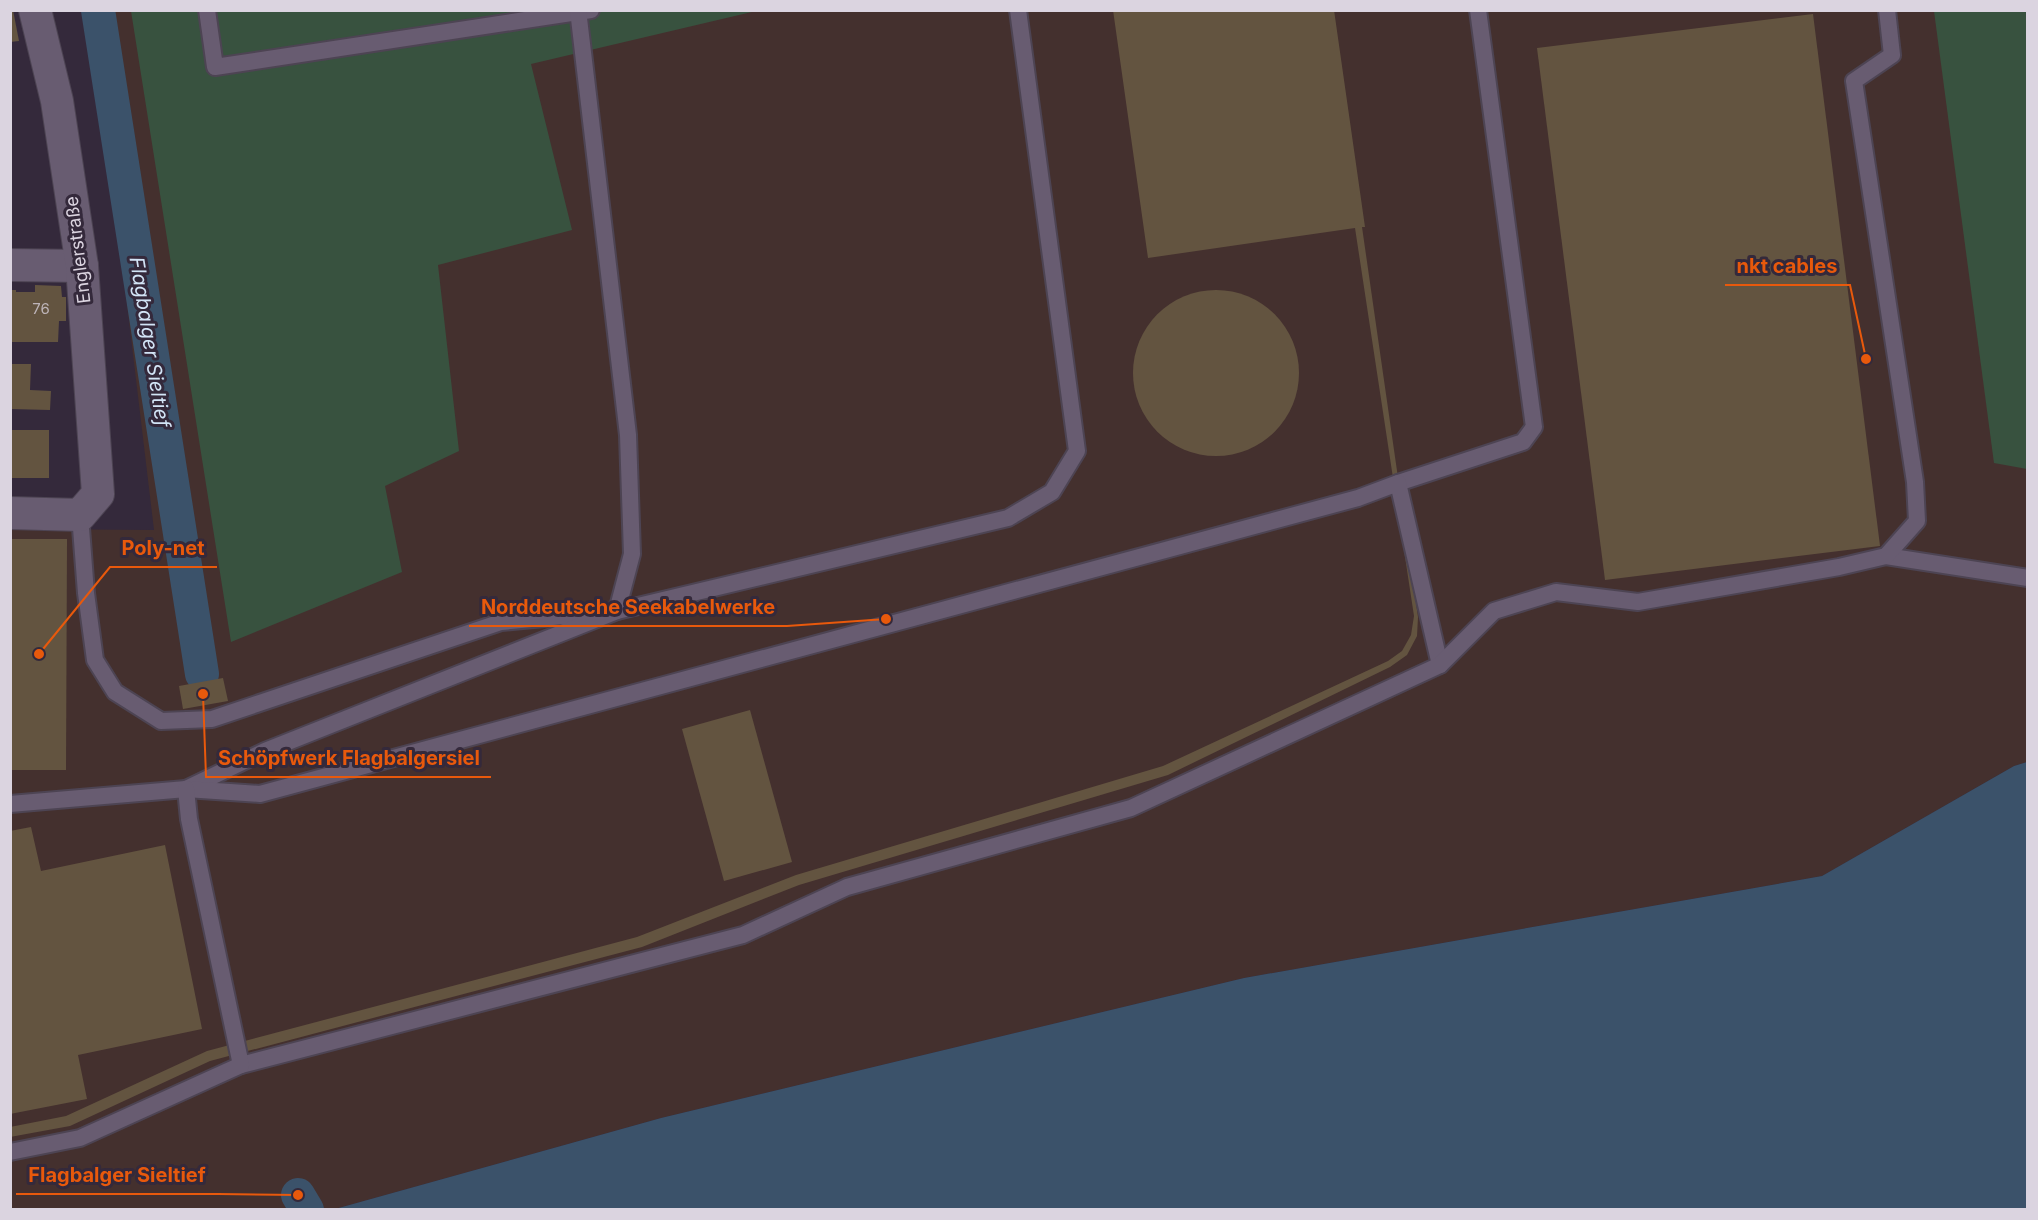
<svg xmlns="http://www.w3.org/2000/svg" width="2038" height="1220" viewBox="0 0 2038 1220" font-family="Inter,sans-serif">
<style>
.industrial{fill:#44302e}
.green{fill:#38523f}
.water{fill:#3b526a}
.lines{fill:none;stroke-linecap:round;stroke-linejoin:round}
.canal{stroke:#3b526a;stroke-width:34}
.building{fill:#635440}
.lane-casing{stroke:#4d4453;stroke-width:20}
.street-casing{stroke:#4d4453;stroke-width:34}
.lane{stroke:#685c71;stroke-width:16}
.street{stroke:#685c71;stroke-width:32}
.labels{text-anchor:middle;stroke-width:6;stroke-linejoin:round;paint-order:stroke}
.number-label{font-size:15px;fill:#bdb4b8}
.street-label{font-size:18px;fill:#dbd4e0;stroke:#34293b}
.water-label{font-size:20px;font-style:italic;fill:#d2e4f6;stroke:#34293b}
.leader{fill:none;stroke:#e8590c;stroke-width:2}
.callout-dot{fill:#e8590c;stroke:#34293b;stroke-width:2}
.callout-label{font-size:20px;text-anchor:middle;font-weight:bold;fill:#e8590c;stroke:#34293b;stroke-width:6;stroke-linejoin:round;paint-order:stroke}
</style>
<rect width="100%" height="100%" fill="#34293b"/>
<path class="industrial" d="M92,11H2027V762L2014,766L1822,876L1244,978L661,1118L335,1209L11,1210V529L154,530Z"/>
<g class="green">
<path d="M131,11H756L531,64L572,230L438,265L459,451L385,486L402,572L231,642Z"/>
<path d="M1934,11H2027V469L1994,463Z"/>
</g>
<path class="water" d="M2027,762V1209H335L661,1118L1244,978L1822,876L2014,766Z"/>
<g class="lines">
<g class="canal">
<path d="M98,10L202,674"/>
<path d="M298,1195L307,1210"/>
</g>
</g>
<g class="building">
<path d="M10,10H13L19,41L10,42Z"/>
<path d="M1113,10H1334L1365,227H1362L1418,617L1417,636L1407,655L1390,667L1168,775L799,885L642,947L210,1061L70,1126L10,1137V1127L66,1116L207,1051L637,937L796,875L1163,766L1388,661L1402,651L1411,635L1414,616L1355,228L1148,258Z"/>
<path d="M1813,14L1880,546L1605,580L1537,48Z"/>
<path d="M35,285L61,286L62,297H66V321H59L58,342H10V290H16V292H35Z"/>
<circle cx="1216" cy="373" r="83"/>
<path d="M10,364H31L30,390L51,391L50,410L10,409Z"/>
<rect x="10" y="430" width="39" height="48"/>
<path d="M10,539H67L66,770H10Z"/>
<path d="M223,678L228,701L183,709L179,686Z"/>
<path d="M750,710L792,862L724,881L682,729Z"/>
<path d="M31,827L41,871L165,845L202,1029L78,1055L87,1099L10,1114V831Z"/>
</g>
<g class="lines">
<g class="lane-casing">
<g id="lane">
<path d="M207,10L215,67L591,10"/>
<path d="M1398,483L1523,442L1534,427L1478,10"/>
<path d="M80,515L86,593L95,660L115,692L161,721L212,719L501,622L617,611L632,554L628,435L578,10"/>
<path d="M1886,556L2028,578"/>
<path d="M186,789L265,751L617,611L1008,518L1052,492L1077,451L1018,10"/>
<path d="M10,804L186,789L260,794L1358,498L1398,483L1440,665"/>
<path d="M241,1065L743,935L847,887L1131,808L1440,665L1494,611L1556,592L1638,602L1839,567L1886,556L1917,521L1915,482L1854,81L1892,55L1887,10"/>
<path d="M10,1152L80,1138L241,1065L189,819L186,789"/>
</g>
</g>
<g class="street-casing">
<g id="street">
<path d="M10,265L82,266"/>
<path d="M10,513L80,515L98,494L82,266L57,101L35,10"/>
</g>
</g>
<use href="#lane" class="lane"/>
<use href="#street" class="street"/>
</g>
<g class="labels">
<g class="number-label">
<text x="41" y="314">76</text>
</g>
<g class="street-label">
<text transform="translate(78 250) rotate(-97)" y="6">Englerstraße</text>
</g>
<g class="water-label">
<text transform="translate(150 342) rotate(81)" y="7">Flagbalger Sieltief</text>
</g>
</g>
<path class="leader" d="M1866 359L1850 285H1725M39 654L110 567H217M886 619L787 626H469M203 694L206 777H491M298 1195L218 1194H16"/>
<g class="callout-dot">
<circle cx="1866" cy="359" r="6"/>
<circle cx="39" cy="654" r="6"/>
<circle cx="886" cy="619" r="6"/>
<circle cx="203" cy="694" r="6"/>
<circle cx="298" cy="1195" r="6"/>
</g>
<g class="callout-label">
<text x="1787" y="273">nkt cables</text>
<text x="163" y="555">Poly-net</text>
<text x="628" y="614">Norddeutsche Seekabelwerke</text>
<text x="349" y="765">Schöpfwerk Flagbalgersiel</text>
<text x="117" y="1182">Flagbalger Sieltief</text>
</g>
<rect width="2038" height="1220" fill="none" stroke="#dbd4e0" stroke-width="24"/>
</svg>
